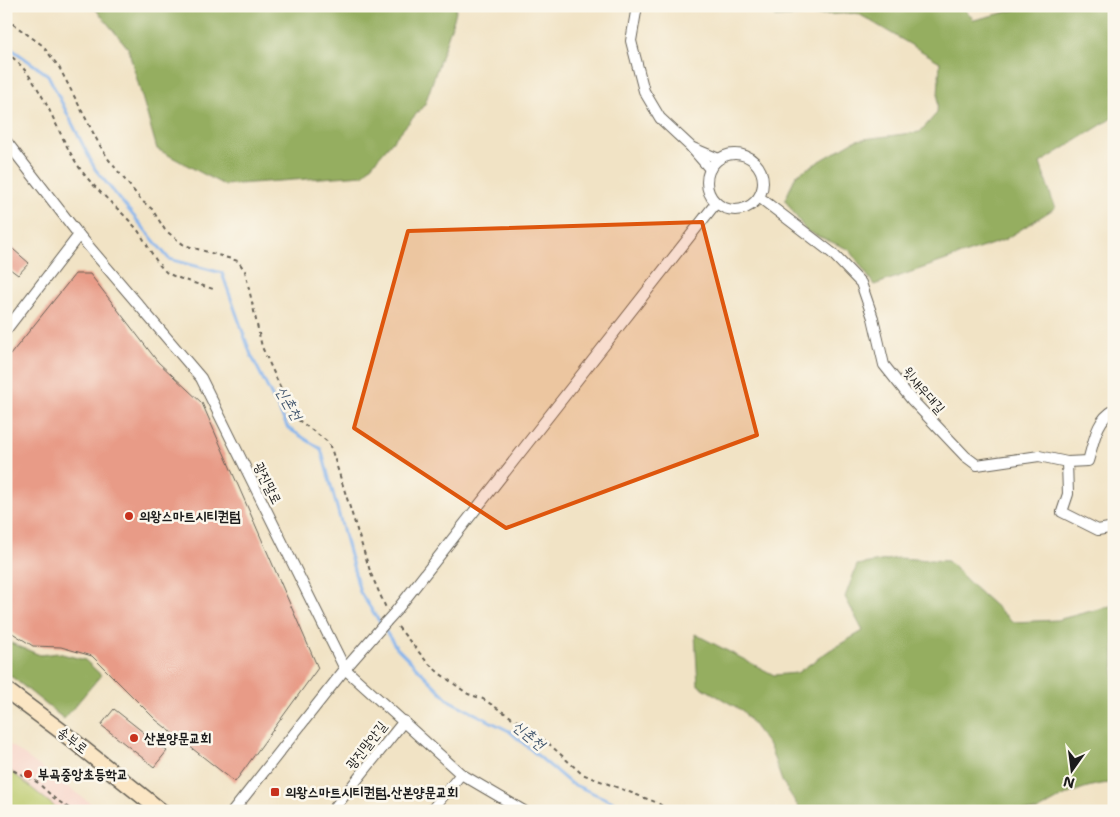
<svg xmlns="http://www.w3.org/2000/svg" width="1120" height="817" viewBox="0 0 1120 817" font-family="'Shantell Sans','Poor Story',sans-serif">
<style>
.built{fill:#f7d1c6}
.green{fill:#bcca6d;stroke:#6c7344}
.forest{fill:#95ae60;stroke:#58653e}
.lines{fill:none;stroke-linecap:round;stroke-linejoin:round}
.stream{stroke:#80b1ec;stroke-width:3}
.building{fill:#e89b87}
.street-casing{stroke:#676257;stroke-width:12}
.secondary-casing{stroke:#676257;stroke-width:18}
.path{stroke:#676257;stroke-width:2;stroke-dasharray:4 4;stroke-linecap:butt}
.street{stroke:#fff;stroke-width:10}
.secondary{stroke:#fbe6c4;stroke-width:15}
.street-bridge-casing{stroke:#676257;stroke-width:12;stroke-linecap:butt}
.street-bridge{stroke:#fff;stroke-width:10}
.marked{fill:#de560d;fill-opacity:0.2;stroke:#de560d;stroke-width:4;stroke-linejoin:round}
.poi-dot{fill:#c8321e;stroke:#fbf7ec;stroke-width:2}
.labels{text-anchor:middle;stroke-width:5;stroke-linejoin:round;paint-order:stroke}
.street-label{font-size:14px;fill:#1c1c1c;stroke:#fbf7ec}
.poi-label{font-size:14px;font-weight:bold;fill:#1c1c1c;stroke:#fbf7ec;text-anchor:start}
.water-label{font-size:15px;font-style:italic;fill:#44586f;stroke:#fbf7ec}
</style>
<rect width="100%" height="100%" fill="#fbf7ec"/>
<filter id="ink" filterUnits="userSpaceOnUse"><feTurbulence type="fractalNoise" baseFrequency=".02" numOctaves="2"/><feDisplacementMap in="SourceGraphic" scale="10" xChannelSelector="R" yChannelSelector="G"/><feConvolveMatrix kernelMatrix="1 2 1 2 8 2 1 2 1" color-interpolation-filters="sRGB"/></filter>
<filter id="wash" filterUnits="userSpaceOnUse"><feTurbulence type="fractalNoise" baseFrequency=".0096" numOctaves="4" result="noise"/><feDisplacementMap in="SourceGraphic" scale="20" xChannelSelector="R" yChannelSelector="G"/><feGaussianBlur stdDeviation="1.12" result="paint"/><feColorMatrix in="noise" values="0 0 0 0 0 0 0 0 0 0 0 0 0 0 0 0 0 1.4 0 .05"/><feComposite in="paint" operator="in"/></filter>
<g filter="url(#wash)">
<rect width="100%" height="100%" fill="#f1e3c5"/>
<path class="built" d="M6,742L93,805L89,811H6Z"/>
<path class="green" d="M8,769L60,811H6V771Z"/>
<g class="forest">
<path d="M93,6H457L454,19L425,104L363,175L224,185L157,149L128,48Z"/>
<path d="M767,6H962L974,20L1031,6H1114V117L1040,163L1055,208L1004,240L874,285L850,250L806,231L785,200L796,175L856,140L920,132L937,113L940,62L857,13L775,17Z"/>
<path d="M898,558L948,561L973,586L1013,622L1057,620L1114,605V783C1087,783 1060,797 1038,811H801L782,781L770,747L743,711L698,685L695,634L774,675L797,673L830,650L863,631L845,597L857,565Z"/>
<path d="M6,641L40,655L58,653L85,660L101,675L64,719L6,672Z"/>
</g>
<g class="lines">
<path class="stream" d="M6,45L48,75L95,169L169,259L222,273L251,355L288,428L321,449L360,592L396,647L450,701L509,731L570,783L634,811"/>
</g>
<g id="blocks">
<g class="building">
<path d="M6,243L29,263L18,275L6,266Z"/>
<path d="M75,274H90L158,362L202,403L318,668L235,782L156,720L92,656L61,647L33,646L6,629V360Z"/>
<path d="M114,709L167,751L154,767L101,725Z"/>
</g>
</g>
</g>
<g filter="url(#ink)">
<use href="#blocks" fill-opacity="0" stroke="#676257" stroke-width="1"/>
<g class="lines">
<g class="street-casing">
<g id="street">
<path d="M637,6L631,41L644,91L660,118L690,146L710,169"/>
<path d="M6,141L79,235L201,378L345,669L461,774L524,811"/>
<path d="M693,148L719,159"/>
<circle cx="735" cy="182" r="28"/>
<path d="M759,197L832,253L861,283L873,318L884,365L911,399L965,456L977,465L1039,456L1067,462L1088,461C1094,442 1096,420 1114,410"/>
<path d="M6,330L79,235"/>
<path d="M1067,462L1068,494L1062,512L1098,530L1114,527"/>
<path d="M396,611L716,203"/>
<path d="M233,811L345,669L386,622"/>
<path d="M332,811L404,721"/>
<path d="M431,811L461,774"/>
</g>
</g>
<g class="secondary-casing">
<path id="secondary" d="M6,690L61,731L161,811"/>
</g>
<g class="path">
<path d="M6,19L42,45L59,67L99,144L109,160L142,201L152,209L165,230L184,245L238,261L245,271L262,347L289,406L297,419L328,442L332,451L371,574L386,608"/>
<path d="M6,52C43,80 53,126 77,164C92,188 117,206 136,228C147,242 153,260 166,272C174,278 205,286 216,290"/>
<path d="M398,627L427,662L439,673L468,694L483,699L520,723L547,742L582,774L658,803L669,811"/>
<path d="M6,767L37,782L54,798L73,811"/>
<path d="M100,811V810"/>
</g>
<use href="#street" class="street"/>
<use href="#secondary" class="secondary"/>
<g class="street-bridge-casing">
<path id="street-bridge" d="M386,622L396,611"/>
</g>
<use href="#street-bridge" class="street-bridge"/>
</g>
</g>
<path class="marked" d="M702,222L757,435L506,528L354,428L408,231Z"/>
<g class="poi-dot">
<circle cx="129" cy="516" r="5"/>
<circle cx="134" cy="738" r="5"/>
<circle cx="28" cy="774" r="5"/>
<rect x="270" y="787" width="10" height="10" rx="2.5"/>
</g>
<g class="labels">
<g class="street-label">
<text transform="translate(924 390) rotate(49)" y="5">윗새우대길</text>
<text transform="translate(268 483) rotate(64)" y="5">광진말로</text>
<text transform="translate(73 740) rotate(38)" y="5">송부로</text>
<text transform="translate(366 745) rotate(-52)" y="5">광진말안길</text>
</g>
<g class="poi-label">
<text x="139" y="521">의왕스마트시티퀀텀</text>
<text x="144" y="743">산본양문교회</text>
<text x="38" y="779">부곡중앙초등학교</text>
<text x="285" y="797">의왕스마트시티퀀텀.산본양문교회</text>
</g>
<g class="water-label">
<text transform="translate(289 403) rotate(60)" y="5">신촌천</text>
<text transform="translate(529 735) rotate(39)" y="5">신촌천</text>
</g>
</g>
<rect width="1120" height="817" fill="none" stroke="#fbf7ec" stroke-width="25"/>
<g transform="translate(1072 770) rotate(194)" stroke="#fbf7ec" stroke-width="4" paint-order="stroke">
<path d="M0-4L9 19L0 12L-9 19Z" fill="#1c1c1c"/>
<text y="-8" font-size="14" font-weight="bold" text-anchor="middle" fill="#1c1c1c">N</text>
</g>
</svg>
